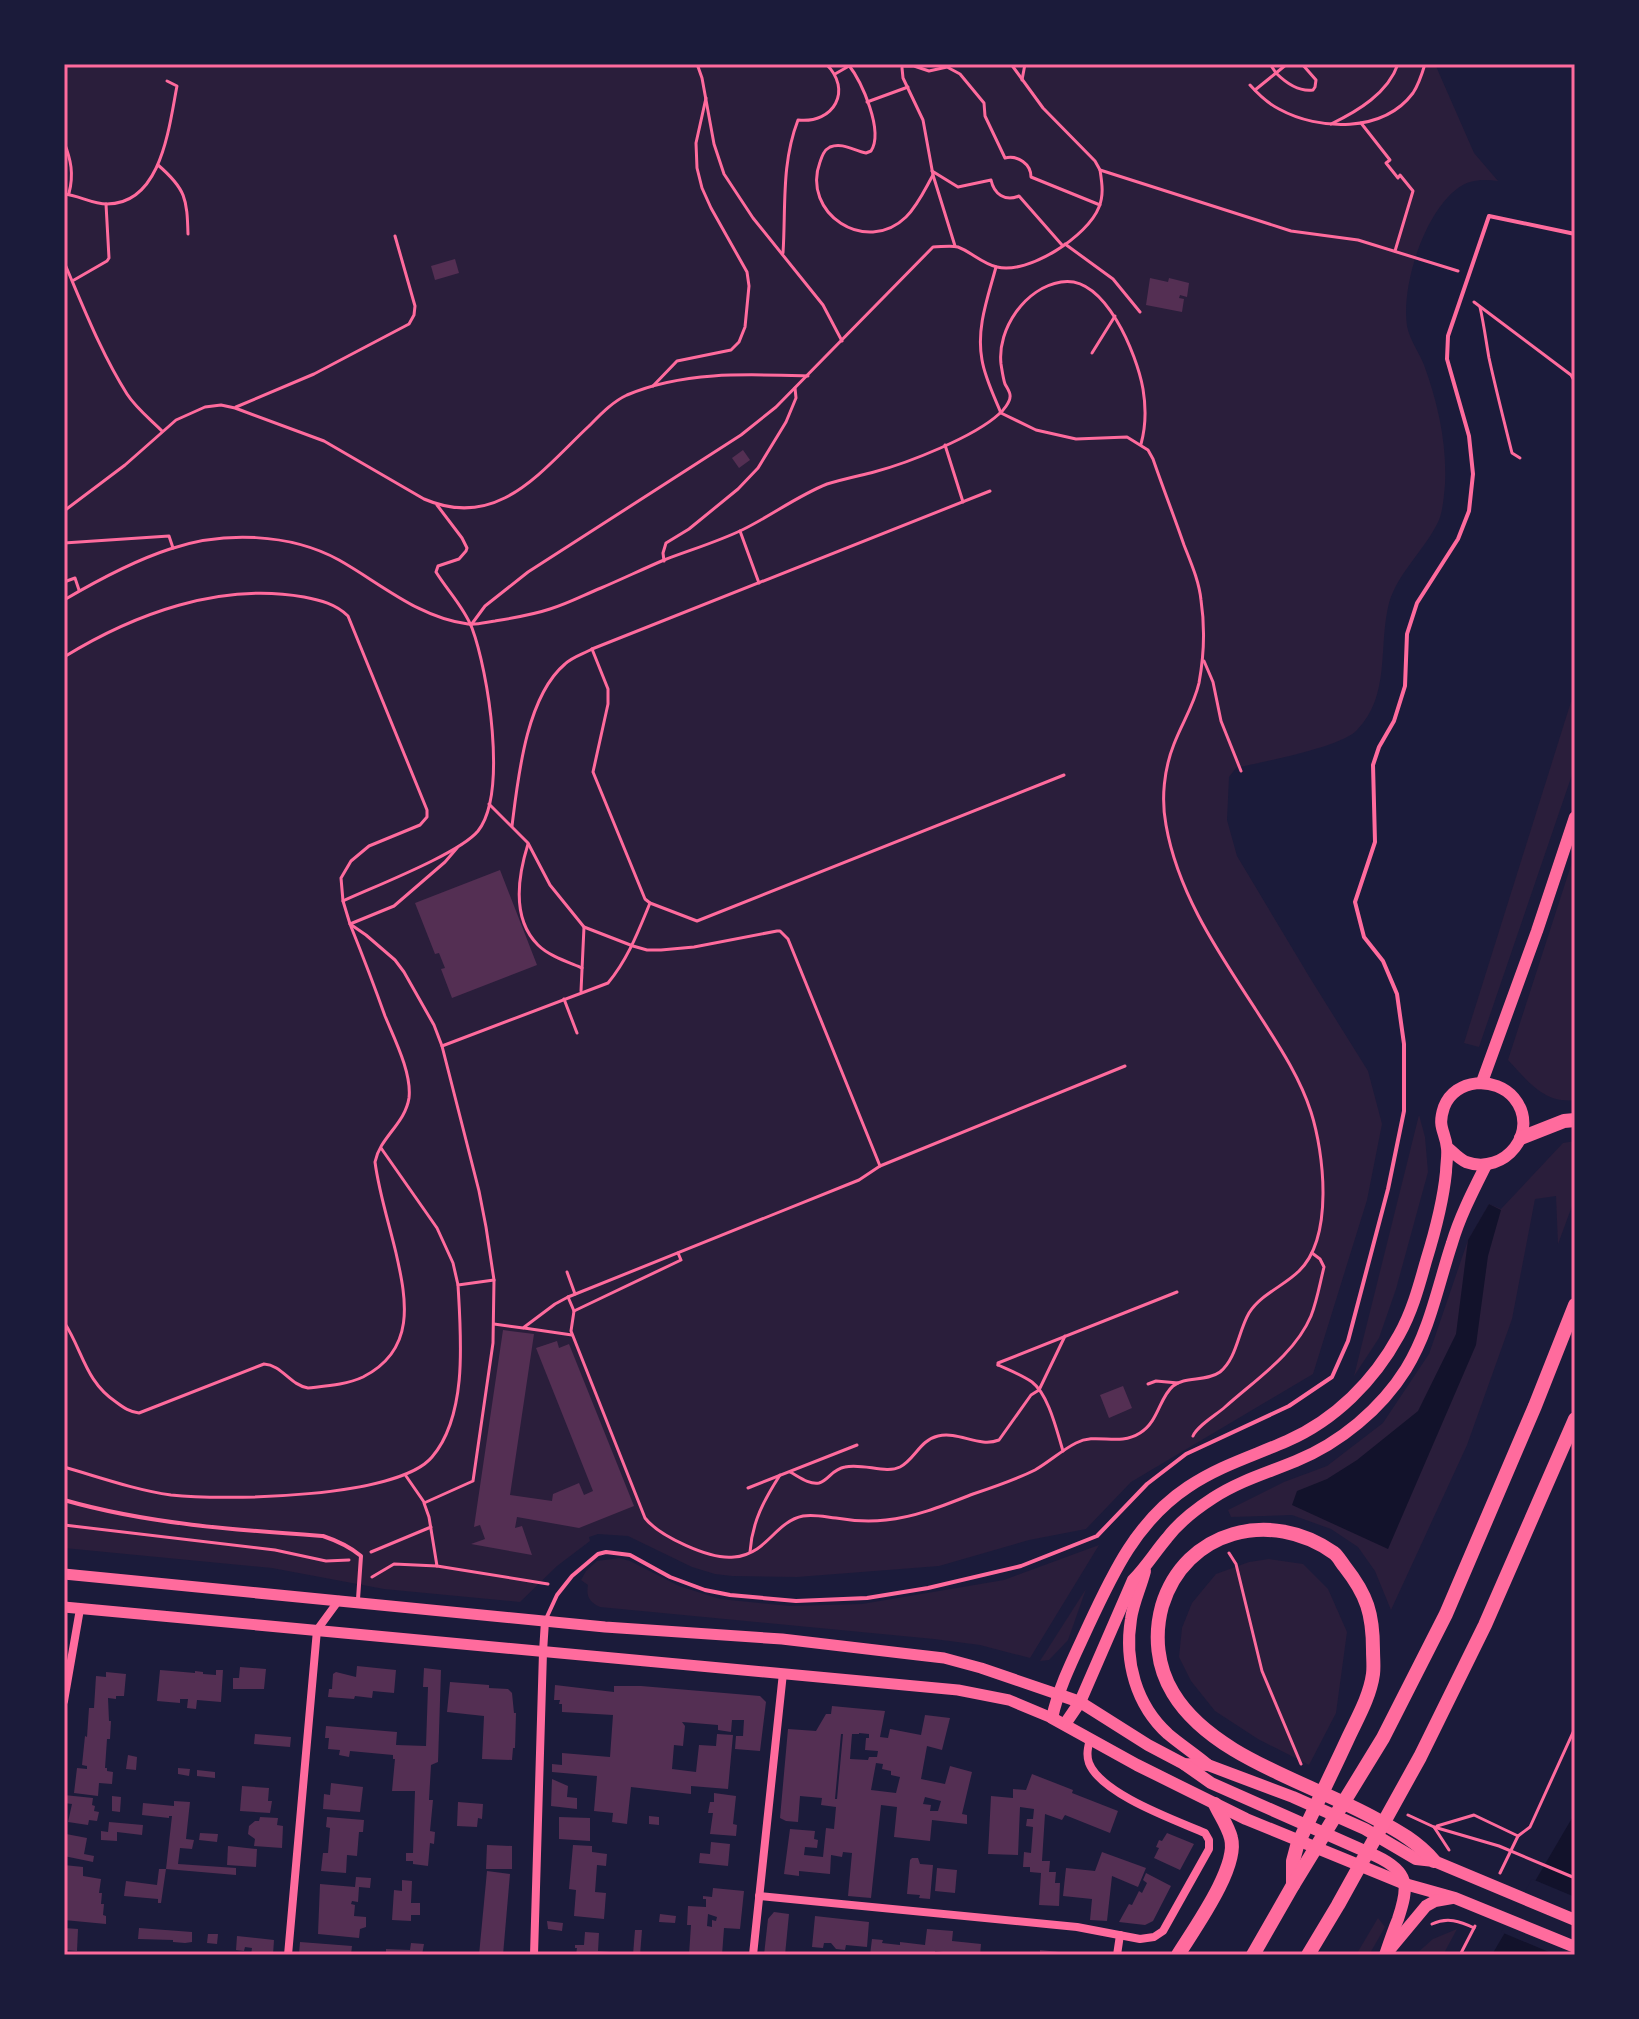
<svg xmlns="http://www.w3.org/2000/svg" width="1639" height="2019" viewBox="0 0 1639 2019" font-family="'Asap Condensed',sans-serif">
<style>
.green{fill:#2a1e3b}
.water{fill:#12122b}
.pier{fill:#1b1b3a}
.building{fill:#542f53;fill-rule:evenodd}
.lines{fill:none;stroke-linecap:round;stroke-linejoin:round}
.path{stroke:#ff6b9d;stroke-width:3}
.service{stroke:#ff6b9d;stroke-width:4}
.minor{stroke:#ff6b9d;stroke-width:8}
.secondary{stroke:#ff6b9d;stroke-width:11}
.primary{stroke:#ff6b9d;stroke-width:12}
.motorway{stroke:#ff6b9d;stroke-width:14}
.neatline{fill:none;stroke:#ff6b9d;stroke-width:3}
</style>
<rect width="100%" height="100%" fill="#1b1b3a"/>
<g class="green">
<path d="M64,64H1435L1474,153L1498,181C1484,179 1470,179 1458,188C1424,213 1401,286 1407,326C1410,341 1419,352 1424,365C1438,403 1447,444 1445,484C1444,495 1443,510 1439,520C1426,549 1398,572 1389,603C1378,646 1391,695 1357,730C1342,747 1262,762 1236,768L1229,777L1227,820L1237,856L1310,978L1368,1071L1382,1124L1367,1200L1313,1374L1131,1482L1086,1529L1029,1540L939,1566L797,1577L732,1576L715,1574L692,1567L628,1536L598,1534L589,1537L590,1541L557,1566L520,1602L384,1589L272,1568L64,1548Z"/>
<path d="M1575,689V766L1479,1047L1464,1043Z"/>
<path d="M1575,853V1100C1544,1104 1527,1080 1508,1060Z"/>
<path d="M1419,1115L1425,1137L1428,1172L1396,1289L1379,1338L1354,1376Z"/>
<path d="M1575,1141V1198L1558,1244L1556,1196L1535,1199L1512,1319L1467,1445L1391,1610L1375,1571L1358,1547L1331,1529L1292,1515L1231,1517L1228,1510L1284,1482L1327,1466L1383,1423L1429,1354L1468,1240L1489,1204L1501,1209L1563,1143Z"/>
<path d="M1099,1545L1030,1658L980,1645L934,1639L600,1607C589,1602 586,1596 588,1585L581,1580L586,1571L597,1561L619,1558L630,1561L679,1586L720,1599L790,1606L862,1604L1004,1580Z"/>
<path d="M1269,1559L1303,1564L1328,1589L1347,1632L1336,1713L1309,1765L1258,1739L1215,1711L1191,1681L1179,1657L1182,1628L1192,1603L1216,1574L1249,1562Z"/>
<path d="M1086,1589L1068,1640L1049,1660L1040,1661Z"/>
<path d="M1378,1918L1385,1927L1369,1955H1356Z"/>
<path d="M1457,1929L1443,1955H1415L1433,1939Z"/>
</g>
<g class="water">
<path d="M1489,1204L1501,1210L1488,1256L1476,1345L1388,1549L1292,1505L1297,1491L1327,1479L1357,1460L1418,1411L1456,1334L1468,1240Z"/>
<path d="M1575,1813V1955H1492L1493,1953Z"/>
</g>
<path class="pier" d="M1532,1879L1575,1897V1955H1556L1501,1932Z"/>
<g class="building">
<path d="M455,259L459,273L435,280L431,266Z"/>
<path d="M1150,278L1168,282L1169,278L1189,283L1187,297L1180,295L1179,298L1184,299L1182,312L1146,305Z"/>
<path d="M743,450L750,460L739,468L732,458Z"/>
<path d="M500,870L537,965L452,998L441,969L445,968L439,953L435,954L415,903Z"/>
<path d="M503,1330L534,1334L510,1495L552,1501L553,1494L579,1483L584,1495L593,1491L536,1348L557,1341L559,1348L569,1344L634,1506L579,1528L517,1517L515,1528L522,1526L532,1555L471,1544L485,1539L480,1525L474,1527Z"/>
<path d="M1123,1386L1132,1408L1109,1418L1100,1395Z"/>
<path d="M357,1666L396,1670L394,1693L373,1691L372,1698L355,1696L354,1699L328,1697L329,1689H332L333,1674L336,1672L356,1677Z"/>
<path d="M240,1667L266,1669L264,1689H233V1678H239Z"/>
<path d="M424,1668L441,1670L438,1762L431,1765L429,1800H433L430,1831L435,1832L434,1844L430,1843L428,1866L413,1864V1861H406V1853H413L415,1791H392L395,1759H393V1755L350,1751L349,1757L339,1755L340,1750L328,1749L329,1738H325L326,1726L397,1732L396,1745L426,1746L428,1687H423Z"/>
<path d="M160,1670L195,1673V1671L203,1672V1674L216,1675V1670H223L221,1702L197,1700L196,1709L187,1708L188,1699H180V1703L157,1701Z"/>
<path d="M106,1672L126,1674L124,1696H116V1699L108,1698L109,1721H111L110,1739H107L105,1768H107V1771L113,1772L112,1784L99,1783L98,1796L74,1793L77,1768L87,1769V1766L82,1765L85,1736L87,1737L89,1708H94L96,1676L106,1677Z"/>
<path d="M450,1682L489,1685V1688L508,1689L512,1693L514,1713H516L515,1748H513L512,1760L482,1759L484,1716L447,1712Z"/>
<path d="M555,1685L614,1692V1686H641L760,1696L766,1702L760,1751L735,1749L736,1736H743L744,1720H732L731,1732L718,1730V1725L682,1722L685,1726L683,1746L674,1745L672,1769L696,1772L699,1745L716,1746L717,1734L733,1735L728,1789L691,1786V1794L631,1787L627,1824L612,1822L613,1813L594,1811L597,1776L552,1772V1764L562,1765V1753L610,1757L613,1715L562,1712V1704H559L560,1700H554Z"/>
<path d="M832,1706L885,1711L880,1737L888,1738L890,1729L921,1735L925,1715L950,1718L942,1750L927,1746L921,1779L945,1784L950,1766L972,1772L962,1814L967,1815V1824L932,1820L930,1841L894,1837L897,1807L881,1805L871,1898L848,1896L852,1853L843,1852L842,1857L831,1855L830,1874L799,1871V1876L784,1874L790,1829L815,1831L814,1839L818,1840L817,1848L805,1847L804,1855L823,1857L826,1828L834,1829L836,1807L821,1805L822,1798L800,1796L798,1822L786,1821L780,1818L788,1729L816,1731L826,1714H831ZM859,1733L869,1734V1738H866L865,1750L878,1751L877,1757H869L868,1760L850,1759L852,1734H859ZM841,1734H843L837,1799H835ZM876,1763L883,1764L882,1769L891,1771V1775L900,1777L896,1793L871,1790ZM925,1797L941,1801L938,1811H930L931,1805L923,1804Z"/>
<path d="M255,1734L291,1737L290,1747L254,1744Z"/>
<path d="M128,1755L137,1757L136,1770L126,1769Z"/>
<path d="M178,1768L190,1769L189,1776L178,1774Z"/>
<path d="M197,1770L215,1772V1778L197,1776Z"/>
<path d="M1032,1774L1073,1790L1072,1793L1118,1811L1110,1833L1065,1815L1062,1820L1045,1814L1042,1861H1050L1049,1872H1056L1055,1883H1060L1059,1906L1039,1905L1041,1873L1030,1872V1867H1023L1024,1852L1031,1853L1033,1827L1026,1826L1027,1819H1033L1034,1809L1020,1807L1018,1855L988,1854L991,1796L1013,1798V1789L1026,1790Z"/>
<path d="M552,1779L568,1786L567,1797L577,1798V1809L551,1806Z"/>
<path d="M331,1783L363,1787L360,1812L323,1809L324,1794L330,1795Z"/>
<path d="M242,1786L269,1788L268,1801H272L270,1813L240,1811Z"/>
<path d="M714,1793L736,1796L733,1824L737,1825L736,1836L710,1834L713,1813H708L710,1802H714Z"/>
<path d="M64,1795L93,1798L92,1805L95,1806L94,1811L99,1812L97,1821L89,1820L88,1825L68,1822L72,1804L64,1803Z"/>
<path d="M112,1796L121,1797L120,1812L112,1811Z"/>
<path d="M174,1801L190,1802L186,1839L194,1840L192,1849L180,1848L178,1864L236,1868V1875L166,1869L172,1816H169V1818L142,1815L143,1803L174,1806Z"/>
<path d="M458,1802L483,1804L482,1819L478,1818L477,1827L457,1826Z"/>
<path d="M649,1816L659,1817V1825L649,1824Z"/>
<path d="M260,1817L278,1818L277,1825L283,1826L282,1848L254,1846L255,1839L248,1834L249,1826L255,1821H259Z"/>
<path d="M327,1817L364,1820L363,1832H359L357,1856L347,1855L346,1873L321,1871L323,1853H328L330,1828L326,1827Z"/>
<path d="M559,1817L590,1818V1841L559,1839Z"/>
<path d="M109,1822L143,1825L142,1835L117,1832V1841L101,1840V1831L108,1832Z"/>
<path d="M200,1833L218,1834L217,1842L199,1840Z"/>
<path d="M1167,1833L1194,1844L1180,1870L1154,1858L1159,1848L1156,1847L1159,1840L1162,1841Z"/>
<path d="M66,1834L87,1838L84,1854L94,1856L93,1862L64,1856Z"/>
<path d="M711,1842L730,1844L728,1866L699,1863L700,1853L710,1854Z"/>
<path d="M487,1845L512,1846V1869H486Z"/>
<path d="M573,1845L592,1846V1852L607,1854L606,1866L597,1865L595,1892L606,1893L604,1919L574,1916L576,1890L569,1889Z"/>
<path d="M228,1846L257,1849L256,1867L227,1865Z"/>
<path d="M1102,1852L1146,1868L1138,1887L1112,1876L1107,1921L1090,1920L1092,1899L1063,1896L1066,1868L1095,1871Z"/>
<path d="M912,1858H918L920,1864L933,1865L930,1899L919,1898L920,1895L907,1894L910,1860Z"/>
<path d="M64,1865L83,1867V1876L101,1879L99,1893H102L101,1904H104L103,1915L106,1916V1924L64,1920Z"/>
<path d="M937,1868L957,1870L955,1893L935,1891Z"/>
<path d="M159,1869H166L161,1903H158V1899L124,1896L126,1881L157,1885Z"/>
<path d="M487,1871L510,1874L503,1955H479Z"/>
<path d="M1146,1873L1171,1886L1153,1921L1145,1925L1119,1922L1129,1904L1132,1905L1139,1891L1142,1893L1147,1883L1143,1880Z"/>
<path d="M356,1877L371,1878L370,1888L359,1887L358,1902L352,1901L351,1904L355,1905L354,1916L366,1917V1927L360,1929L359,1938L318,1934L320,1884L355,1887Z"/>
<path d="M402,1880L412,1881L411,1903H420V1915H411V1921L392,1920L394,1890L402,1891Z"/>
<path d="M713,1888L744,1891L740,1929L724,1928L722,1955H689L691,1925H687L688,1906L706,1907V1899H703V1896L712,1897ZM708,1914L717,1917L716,1921L712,1920V1927L707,1926Z"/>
<path d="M774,1912L789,1914L785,1955H764L768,1919Z"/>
<path d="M660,1914L676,1916L675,1923L659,1922Z"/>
<path d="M815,1916L869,1922L867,1947L846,1945L845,1950L836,1949L831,1943H824L823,1948L812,1947Z"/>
<path d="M547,1921L563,1923L562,1931L548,1929Z"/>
<path d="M64,1928L78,1929L77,1951L64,1950Z"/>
<path d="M139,1928L192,1932V1942L185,1943L173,1942V1940L138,1939Z"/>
<path d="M927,1929L953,1931L952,1941L981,1944L980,1955H950L951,1953L935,1951V1955H870L872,1939L883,1940L882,1943L900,1945V1942L925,1945Z"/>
<path d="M635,1930H642L640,1955H633Z"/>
<path d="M585,1932L599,1933L598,1951L610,1952V1955H576L577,1948H575V1945H584Z"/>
<path d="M208,1934H218L217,1944L207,1943Z"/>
<path d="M237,1936L274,1940L273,1955H251L252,1948L245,1947L244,1951L236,1950Z"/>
<path d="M300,1942L352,1946L351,1955L299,1954Z"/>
<path d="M411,1943L424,1944L422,1955H386V1949L410,1950Z"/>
<path d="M1040,1950L1059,1952V1955H1040Z"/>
</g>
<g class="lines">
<g class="path">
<path d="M697,64L702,78L714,144L724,174L753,218L823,305L842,341"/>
<path d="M848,64C862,82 884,131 871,151L866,153C854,151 843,142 830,147C824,150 822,156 820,162C801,213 866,256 906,217C918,205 925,189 933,175"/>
<path d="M1011,64L1043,108L1095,161L1100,170L1291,231L1358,240L1458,271"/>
<path d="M1287,64L1276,73C1286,83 1298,92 1313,90L1315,87L1316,80L1302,64"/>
<path d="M902,66H914L929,71L947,67L960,74L984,103L985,116L1005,158C1018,155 1031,164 1031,177L1100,205"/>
<path d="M902,68L903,78L923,120L933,175L955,246"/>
<path d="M835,74L849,66"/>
<path d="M1022,80L1025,64"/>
<path d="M1250,85C1259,95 1267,103 1279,109C1319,131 1383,133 1413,93C1419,84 1422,74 1425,64"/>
<path d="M1255,90L1276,73L1270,64"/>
<path d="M867,102L908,87"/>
<path d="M1361,123L1390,160L1386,163L1398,178L1400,175L1413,191L1395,251"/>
<path d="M1331,124C1358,111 1388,93 1398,64"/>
<path d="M64,142C71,160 74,174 69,193"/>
<path d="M158,165C186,189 187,199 188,234"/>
<path d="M932,171L958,187L991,180C994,194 1005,202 1019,196L1062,245"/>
<path d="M64,194C78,195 92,204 107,204C162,204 169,126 177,86L167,81"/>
<path d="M1065,244L1113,279L1140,312"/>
<path d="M783,253C786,208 781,164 798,120C834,124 853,90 826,64"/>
<path d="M64,262C83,306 101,353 127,394C136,408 150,419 162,431"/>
<path d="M74,280L107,261L109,258L106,204"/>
<path d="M1474,302L1571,375L1575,382"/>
<path d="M1480,307C1484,325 1486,341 1489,358C1496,390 1504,421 1512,453L1520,458"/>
<path d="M1092,353L1115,316"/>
<path d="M653,386L677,361L731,350L739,342L745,327L749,286L747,272L711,208L702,188L697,168L696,143L706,98"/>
<path d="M236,407L314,374L409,324L414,315L415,306L395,236"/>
<path d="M945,445L963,502"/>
<path d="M64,511L125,465L176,420L205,407L221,405L235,408L324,441L424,499C498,531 541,471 589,426C600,415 612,402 627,395C683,371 748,374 808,376"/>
<path d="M740,531L759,583"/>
<path d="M64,543L169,536L173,548"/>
<path d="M664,561L663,553L666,543L689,529L738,489L758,468L786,422L796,398L795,388"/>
<path d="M64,582L75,578L79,590"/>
<path d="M64,600C98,580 133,561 170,549C223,531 290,533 339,560C380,583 419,618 468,624C477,625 487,622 495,621C513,618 532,615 550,609C567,604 584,595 601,588C622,579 643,569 664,560C690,550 717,542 742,530C771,516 797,496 827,484C843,479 858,476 874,472C908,463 974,437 999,414C1003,411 1010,402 1010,397C1011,393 1007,388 1005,384C1003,378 1002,370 1001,364C997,329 1025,288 1061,282C1105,274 1137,355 1143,389C1146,407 1146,426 1141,444"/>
<path d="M471,625L485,606L528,572L741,435L776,407L933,247C941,247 950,245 958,247C971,252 983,264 997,267C1028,275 1088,236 1099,207C1104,195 1102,183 1100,170"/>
<path d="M592,649L608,689V704L593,772L645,899L650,903L697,921L1064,775"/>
<path d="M64,657C134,614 220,582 304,597C320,600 336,604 348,616L427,810V817L420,825L369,846L351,861L341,878L343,901"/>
<path d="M1204,661L1213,682L1221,721L1241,771"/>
<path d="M489,804L528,843L550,885L584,927L633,946L647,950H661L694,947L777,931H780L788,939L880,1166"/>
<path d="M512,826C518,778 526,697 565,664C572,657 583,654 592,649L990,491"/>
<path d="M528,844C518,876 511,918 538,945C549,956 568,962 582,968"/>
<path d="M581,991L584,927"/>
<path d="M564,999L577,1033"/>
<path d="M442,1046L608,983C628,959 638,932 650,903"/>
<path d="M381,1148L437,1228L453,1263L458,1285"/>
<path d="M567,1272L575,1294"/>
<path d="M568,1297L574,1311L571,1331L645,1518C659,1536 710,1560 734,1557C741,1557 751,1553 757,1549C773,1538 783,1520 803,1516C814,1514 826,1517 836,1518C853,1521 869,1522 886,1520C916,1517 945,1505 973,1494C994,1487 1015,1480 1035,1470C1049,1462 1062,1450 1076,1443C1097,1432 1118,1447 1140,1433C1159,1421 1159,1398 1173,1386C1185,1376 1206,1382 1220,1372C1237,1358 1238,1332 1249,1313C1261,1294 1284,1286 1299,1271C1334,1237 1324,1153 1311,1112C1299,1075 1277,1043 1256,1010C1219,953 1178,894 1166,825C1161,799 1164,769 1174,744C1182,723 1194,705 1199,683C1204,656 1205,627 1201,600C1199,581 1191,563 1184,545C1174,516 1163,488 1153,459L1148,450L1127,437L1076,439L1036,430L1001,413C994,396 985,378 982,360C976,328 988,297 996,267"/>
<path d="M574,1311L681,1260L678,1253"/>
<path d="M64,1322C83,1351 85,1381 116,1402C124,1408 130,1412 139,1413L264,1364C282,1365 290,1385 308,1388C326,1386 346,1385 363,1377C416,1350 407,1301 396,1253C389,1223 379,1193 375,1162C380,1137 405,1124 409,1098C412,1073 394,1038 385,1016C374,985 362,954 350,924L394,906L445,862L457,848"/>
<path d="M494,1324L523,1328L555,1304L568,1297L859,1180L880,1166L1125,1066"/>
<path d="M524,1328L572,1335"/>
<path d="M998,1365V1363L1177,1292"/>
<path d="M998,1365C1009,1370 1022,1375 1032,1382C1049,1395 1057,1432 1063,1451"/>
<path d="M1148,1384L1156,1381L1178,1383"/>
<path d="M1193,1436C1197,1426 1216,1415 1225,1407C1255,1380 1295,1354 1311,1316C1317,1301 1320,1283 1324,1267L1320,1259L1312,1253"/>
<path d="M64,1467C99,1477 135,1490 171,1495C224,1501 398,1498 432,1457C468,1415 461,1337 458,1285L494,1280"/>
<path d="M790,1472C798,1476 809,1485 819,1483C829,1480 832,1469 845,1467C863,1463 886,1474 900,1467C915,1459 920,1440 938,1436C959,1431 979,1448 999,1440L1031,1395L1039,1390L1065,1336"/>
<path d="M406,1476L424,1502"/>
<path d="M748,1488L857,1445"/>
<path d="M64,1525L275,1550L326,1561L349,1560"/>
<path d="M371,1552L431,1527"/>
<path d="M750,1552C752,1522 764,1500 780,1475"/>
<path d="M1229,1553L1236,1564L1262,1671L1301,1764"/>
<path d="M437,1566L548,1584"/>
<path d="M372,1577L394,1564L437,1566L429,1517L424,1503L473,1481L493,1343L494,1280L486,1227L479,1191L442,1046L434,1025L404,972L395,960L366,935L350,924L343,901C373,887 459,854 478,831C508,793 488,671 472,628C464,607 447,590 436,572L438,566L459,559L466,551L467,548L462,538L437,505"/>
<path d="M1408,1815L1434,1827L1499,1846L1575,1878"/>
<path d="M1437,1826L1474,1815L1518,1836"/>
<path d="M1434,1827L1449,1850"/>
<path d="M1500,1873L1518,1836L1530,1827L1575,1728"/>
<path d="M1432,1924C1447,1917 1460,1921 1474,1928"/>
<path d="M1460,1955L1475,1926"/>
</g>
<g class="service">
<path d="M64,1500C148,1524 236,1530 323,1536C338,1541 349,1546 361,1556L358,1599"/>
<path d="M545,1621L557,1595L572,1576L598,1554L606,1552L630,1555L670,1577L705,1590L730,1595L796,1601L867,1598L928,1588L1021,1566L1097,1536L1147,1484L1186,1454L1289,1406L1332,1377L1348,1341L1388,1189L1404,1111V1044L1397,994L1383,961L1364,937L1355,902L1375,842L1373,765L1379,747L1394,721L1405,686L1407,634L1417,603L1458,539L1469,511L1473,474L1469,436L1447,359L1448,336L1489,216L1575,234"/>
</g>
<g class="minor">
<path d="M64,1701L80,1609"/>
<path d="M759,1896L1077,1927L1140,1939L1154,1937L1163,1931L1209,1849V1840L1205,1833C1175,1820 1101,1794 1089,1763C1086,1755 1088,1747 1090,1739"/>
<path d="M288,1955L317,1630L339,1600"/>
<path d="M534,1955L543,1652L545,1621"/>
<path d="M753,1955L783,1673"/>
<path d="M1117,1955L1120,1935"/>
</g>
<g class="secondary">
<path d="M64,1574L605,1627L782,1639L918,1655L944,1658L981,1668L1057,1694"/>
<path d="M64,1607L958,1690L1009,1700L1052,1718"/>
</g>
<g class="primary">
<path d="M1482,1082L1537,931L1575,817"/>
<path d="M1447,1147C1453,1152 1459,1159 1466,1162C1505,1176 1541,1131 1514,1098C1496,1076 1455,1078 1444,1107C1437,1128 1445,1130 1447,1148C1448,1156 1446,1165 1446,1172C1443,1203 1435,1232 1426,1261C1419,1286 1412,1312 1399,1335C1374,1381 1335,1420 1287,1441C1253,1456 1219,1466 1188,1487C1135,1522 1111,1577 1085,1633C1072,1661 1059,1687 1052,1718L1137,1765L1246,1819L1405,1884L1455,1898L1575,1947"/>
<path d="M1145,1571C1141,1587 1133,1603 1131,1619C1124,1661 1136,1705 1168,1734C1181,1745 1195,1754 1208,1765"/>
<path d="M1057,1694L1080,1702L1148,1745L1184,1764L1208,1765L1293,1797L1365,1829L1416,1859L1434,1861L1575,1920"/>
<path d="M1065,1724L1080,1702L1133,1580C1146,1567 1155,1552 1167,1538C1179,1522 1196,1509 1213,1498C1239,1481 1267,1473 1296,1461C1340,1443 1381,1409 1406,1369C1430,1330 1438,1285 1452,1243C1460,1216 1473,1191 1486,1165"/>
<path d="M1184,1764L1211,1783L1376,1856C1410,1872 1409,1886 1398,1919C1393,1931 1389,1943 1385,1955"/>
<path d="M1391,1948L1426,1906L1435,1901L1452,1898"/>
</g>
<g class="motorway">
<path d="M1521,1138L1564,1121L1575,1120"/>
<path d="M1293,1885V1861L1297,1846C1314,1809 1332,1773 1349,1736C1358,1717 1370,1696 1373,1674C1374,1667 1373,1658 1373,1650C1373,1614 1367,1595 1345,1567C1341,1562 1338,1556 1334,1553C1271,1508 1185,1530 1162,1606C1154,1635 1157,1667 1173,1693C1212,1758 1312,1783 1376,1819C1398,1831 1418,1842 1434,1861"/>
<path d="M1178,1955C1194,1929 1239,1867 1231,1838C1228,1826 1220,1815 1215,1804"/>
<path d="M1253,1955L1293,1885L1383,1738L1446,1614L1535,1406L1575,1305"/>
<path d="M1308,1955L1338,1905L1420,1757L1485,1625L1575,1419"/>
</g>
</g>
<rect width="1639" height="2019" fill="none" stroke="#1b1b3a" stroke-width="132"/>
<rect x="66" y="66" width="1507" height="1887" class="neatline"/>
</svg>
